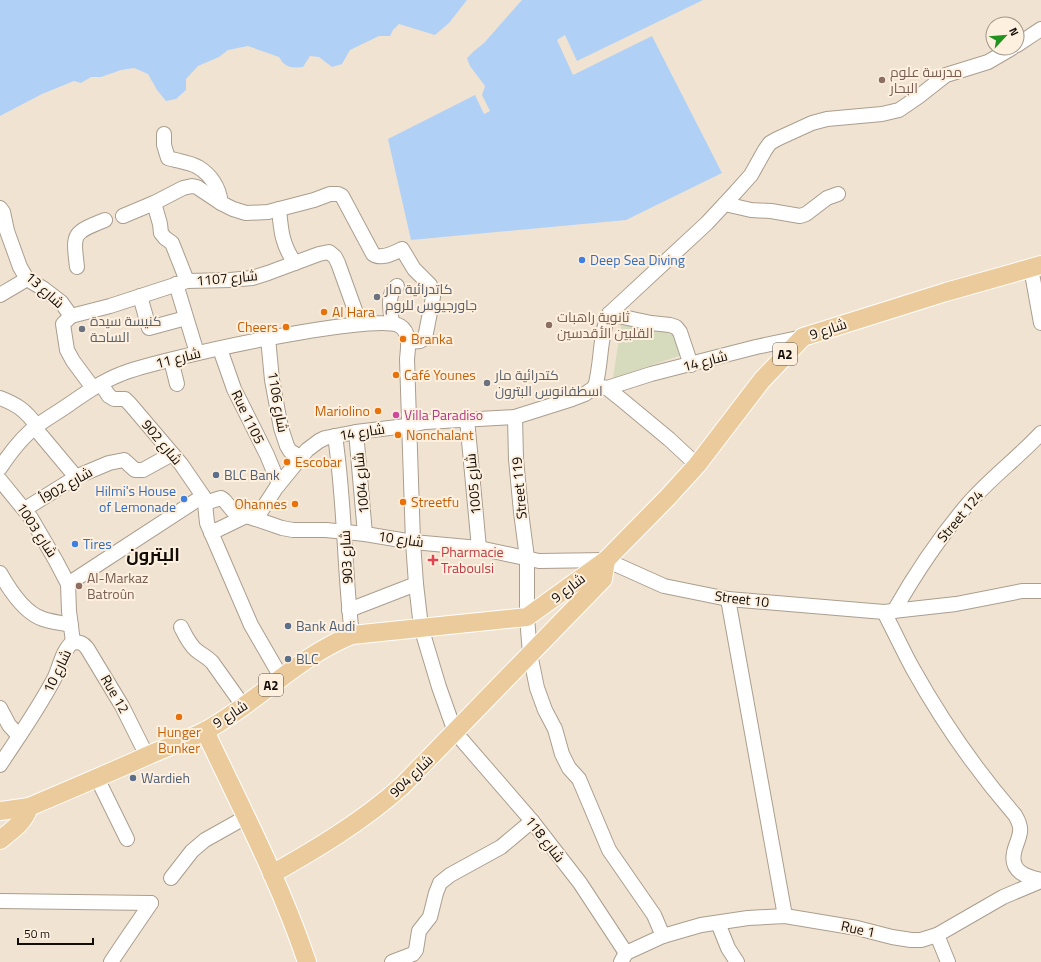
<svg xmlns="http://www.w3.org/2000/svg" width="1041" height="962" viewBox="0 0 1041 962" font-family="'Titillium Web',Cairo,sans-serif">
<style>
.green{fill:#d6dbbe}
.water{fill:#b0d1f5}
.lines{fill:none;stroke-linecap:round;stroke-linejoin:round}
.minor-casing{stroke:#ab9e8e;stroke-width:16}
.major-casing{stroke:#fff;stroke-width:20}
.minor{stroke:#fff;stroke-width:14}
.major{stroke:#ebcb9b;stroke-width:18}
.education-dot{fill:#8d6e63;stroke:#fef0df;stroke-width:1.5}
.shop-dot{fill:#3f7fe0;stroke:#fef0df;stroke-width:1.5}
.worship-dot{fill:#6b7280;stroke:#fef0df;stroke-width:1.5}
.food-dot{fill:#e8710a;stroke:#fef0df;stroke-width:1.5}
.hotel-dot{fill:#d1479c;stroke:#fef0df;stroke-width:1.5}
.service-dot{fill:#5c6f8a;stroke:#fef0df;stroke-width:1.5}
.health-dot{fill:#e0444e;stroke:#fef0df;stroke-width:1.5}
.labels{text-anchor:middle;stroke-width:4;stroke-linejoin:round;paint-order:stroke}
.shield{fill:#fef0df;stroke:#595148;stroke-width:1}
.shield-label{font-size:13px;font-weight:bold;fill:#120d08}
.education-label{font-size:14px;fill:#785e54;stroke:#fef0df;text-anchor:start}
.shop-label{font-size:14px;fill:#366cbe;stroke:#fef0df;text-anchor:start}
.street-label{font-size:14px;fill:#120d08;stroke:#fef0df}
.worship-label{font-size:14px;fill:#5b616d;stroke:#fef0df;text-anchor:start}
.food-label{font-size:14px;fill:#c56008;stroke:#fef0df;text-anchor:start}
.hotel-label{font-size:14px;fill:#b23c85;stroke:#fef0df;text-anchor:start}
.service-label{font-size:14px;fill:#4e5e75;stroke:#fef0df;text-anchor:start}
.health-label{font-size:14px;fill:#be3a42;stroke:#fef0df;text-anchor:start}
.district-label{font-size:18px;font-weight:bold;fill:#120d08;stroke:#fef0df}
</style>
<rect width="100%" height="100%" fill="#f1e3d2"/>
<path class="green" d="M621,325L665,329L675,333L682,355L613,378Z"/>
<g class="water">
<path d="M0,0H467L449,23L435,35L399,24L393,30L390,36H379L350,50L342,64L332,67L319,57L310,56L303,67C291,68 285,68 279,57L248,46L228,50L219,57L198,66L186,79V90L176,99L166,101L157,90L148,74L134,68L121,70L101,77H91L81,83L74,81L42,94L0,116Z"/>
<path d="M522,0H703L577,61L565,35L557,40L573,75L652,36L722,173L626,220L411,240L388,139L475,95L484,114L490,111L482,95L485,86L470,66L467,58L474,51L484,43Z"/>
</g>
<g class="lines">
<g class="minor-casing">
<g id="minor">
<path d="M1017,45L1041,29"/>
<path d="M164,134V145L168,158C177,161 189,162 198,167C211,175 219,188 221,203"/>
<path d="M154,203L160,224L161,233L165,238L172,243L187,281"/>
<path d="M725,204L751,210L771,211L800,216L806,214L827,198L838,194"/>
<path d="M0,208L3,212L7,231L20,267L27,279L44,289L61,302L71,316L63,324L67,350L73,361L93,388"/>
<path d="M279,209C281,231 282,245 295,263"/>
<path d="M123,216L154,203L183,188L192,186L197,187L221,203L233,209L246,213L268,212L314,200L330,194H338L342,196L373,254C381,260 394,253 402,249L414,269L430,285L433,297L425,338L420,341L409,342"/>
<path d="M77,267C73,233 72,233 105,220"/>
<path d="M1031,268L1041,323"/>
<path d="M176,284L197,353"/>
<path d="M0,295L27,279"/>
<path d="M140,296L149,328L186,318"/>
<path d="M609,314L651,323L670,325L676,327L680,332L691,365"/>
<path d="M71,316L110,306L187,281L230,280L252,278L268,273L319,254L329,252L335,257L338,263L360,324"/>
<path d="M392,323C391,312 386,294 397,286"/>
<path d="M268,338L272,380L281,428L287,446L290,451L302,458"/>
<path d="M220,349L234,389L267,455L279,484"/>
<path d="M171,360L177,384"/>
<path d="M101,384L109,396L114,399H125L130,404L181,464L203,496L205,503L207,523L251,625L281,677"/>
<path d="M595,387C602,363 599,337 609,314L707,223L734,194L751,175L765,150L770,143L777,139L812,123L827,119L882,114L899,110L918,97L946,75L988,62L1012,48"/>
<path d="M601,387L607,388L622,400L669,439L697,465"/>
<path d="M607,388L651,374L756,347L803,337"/>
<path d="M0,398C18,405 25,410 37,426"/>
<path d="M515,417L516,459L521,512L527,558V617L530,654L537,688L545,710L555,729L562,754L569,768L579,779L609,850L654,915L663,936"/>
<path d="M467,419L479,548"/>
<path d="M35,428L76,477"/>
<path d="M356,432L365,534"/>
<path d="M335,436C345,502 344,569 352,635"/>
<path d="M0,468C10,453 24,435 38,425C49,417 60,411 71,403C87,392 103,381 121,374C154,360 375,311 400,326C411,333 408,349 407,359L413,542L416,584L421,627L439,687L455,732L532,821L580,883L626,953"/>
<path d="M0,480L31,518L56,561L68,584L69,611L73,642"/>
<path d="M205,503L221,498L224,500L233,511L239,514L256,519L282,528L293,530H326L365,534L413,542L479,548L539,561L606,560L664,586L728,599L884,612L956,604L1022,591H1041"/>
<path d="M25,509L78,476L109,463L124,460L135,470H143L172,454"/>
<path d="M256,519L276,488L307,450L319,441L325,438L356,432L406,426L425,422L515,417L572,399L585,394L595,387"/>
<path d="M211,533L246,516"/>
<path d="M0,573C9,589 24,613 43,619C52,622 62,623 71,625"/>
<path d="M68,584L203,496"/>
<path d="M728,599L785,916"/>
<path d="M349,610L416,584"/>
<path d="M894,611C915,574 939,538 967,505C989,479 1018,458 1041,433"/>
<path d="M884,612C894,631 903,651 913,669C942,721 976,770 1015,815C1018,820 1021,826 1020,832C1019,840 1015,846 1014,853C1010,872 1027,877 1041,880"/>
<path d="M181,627C185,635 189,644 196,650C201,654 207,657 212,662L244,707"/>
<path d="M73,642C80,642 83,643 87,648L122,706L147,756"/>
<path d="M0,708L9,725L19,736"/>
<path d="M0,765C19,736 39,708 55,677C60,666 63,649 73,642"/>
<path d="M97,778L127,839"/>
<path d="M171,878L192,851L205,840L246,817"/>
<path d="M0,901L151,903"/>
<path d="M718,923L728,948L737,962"/>
<path d="M937,935L948,962"/>
<path d="M111,962L123,944L151,903"/>
<path d="M392,962L413,954L416,950L419,931L430,917L436,893L440,883L450,875L501,847L532,821"/>
<path d="M621,962L626,953L663,936L701,925L748,918L785,916L857,928L892,937L911,940H921L937,935L1003,897L1041,881"/>
</g>
</g>
<g class="major-casing">
<g id="major">
<path d="M205,731C241,807 280,882 307,962"/>
<path d="M0,811L29,807C69,790 109,773 149,755C167,747 187,740 205,731C257,703 297,657 352,635L527,617L606,560L667,498L697,465L762,380L803,337L946,292L1041,265"/>
<path d="M0,840C12,830 24,823 29,807"/>
<path d="M272,874C318,848 363,821 402,786L603,579L606,560"/>
</g>
</g>
<use href="#minor" class="minor"/>
<use href="#major" class="major"/>
</g>
<g class="education-dot">
<circle cx="882" cy="80" r="4"/>
<circle cx="549" cy="325" r="4"/>
<circle cx="79" cy="586" r="4"/>
</g>
<g class="shop-dot">
<circle cx="582" cy="260" r="4"/>
<circle cx="184" cy="499" r="4"/>
<circle cx="75" cy="544" r="4"/>
</g>
<g class="worship-dot">
<circle cx="377" cy="297" r="4"/>
<circle cx="82" cy="329" r="4"/>
<circle cx="487" cy="383" r="4"/>
</g>
<g class="food-dot">
<circle cx="324" cy="312" r="4"/>
<circle cx="286" cy="327" r="4"/>
<circle cx="403" cy="339" r="4"/>
<circle cx="396" cy="375" r="4"/>
<circle cx="378" cy="411" r="4"/>
<circle cx="398" cy="435" r="4"/>
<circle cx="287" cy="462" r="4"/>
<circle cx="403" cy="502" r="4"/>
<circle cx="295" cy="504" r="4"/>
<circle cx="179" cy="717" r="4"/>
</g>
<circle class="hotel-dot" cx="396" cy="415" r="4"/>
<g class="service-dot">
<circle cx="216" cy="475" r="4"/>
<circle cx="288" cy="626" r="4"/>
<circle cx="288" cy="659" r="4"/>
<circle cx="133" cy="778" r="4"/>
</g>
<path class="health-dot" d="M431 554h4v4h4v4h-4v4h-4v-4h-4v-4h4z"/>
<g class="labels">
<g class="shield">
<rect x="773" y="343" width="24" height="22" rx="3"/>
<rect x="259" y="674" width="24" height="22" rx="3"/>
</g>
<g class="shield-label">
<text x="785" y="359">A2</text>
<text x="271" y="690">A2</text>
</g>
<g class="education-label">
<text x="890" y="77">مدرسة علوم<tspan x="890" dy="16">البحار</tspan></text>
<text x="557" y="322">ثانوية راهبات<tspan x="557" dy="16">القلبين الأقدسين</tspan></text>
<text x="87" y="583">Al-Markaz<tspan x="87" dy="16">Batroûn</tspan></text>
</g>
<g class="shop-label">
<text x="590" y="265">Deep Sea Diving</text>
<text x="176" y="496" text-anchor="end">Hilmi's House<tspan x="176" dy="16">of Lemonade</tspan></text>
<text x="83" y="549">Tires</text>
</g>
<g class="street-label">
<text transform="translate(227 278) rotate(-5)" y="5">شارع 1107</text>
<text transform="translate(45 290) rotate(42)" y="5">شارع 13</text>
<text transform="translate(828 329) rotate(-18)" y="5">شارع 9</text>
<text transform="translate(178 358) rotate(-14)" y="5">شارع 11</text>
<text transform="translate(705 361) rotate(-15)" y="5">شارع 14</text>
<text transform="translate(278 402) rotate(80)" y="5">شارع 1106</text>
<text transform="translate(248 417) rotate(64)" y="5">Rue 1105</text>
<text transform="translate(362 432) rotate(-9)" y="5">شارع 14</text>
<text transform="translate(162 442) rotate(50)" y="5">شارع 902</text>
<text transform="translate(361 483) rotate(-95)" y="5">شارع 1004</text>
<text transform="translate(473 484) rotate(-95)" y="5">شارع 1005</text>
<text transform="translate(66 485) rotate(-30)" y="5">شارع 902أ</text>
<text transform="translate(519 488) rotate(-95)" y="5">Street 119</text>
<text transform="translate(960 516) rotate(-50)" y="5">Street 124</text>
<text transform="translate(37 530) rotate(57)" y="5">شارع 1003</text>
<text transform="translate(401 539) rotate(8)" y="5">شارع 10</text>
<text transform="translate(346 557) rotate(-93)" y="5">شارع 903</text>
<text transform="translate(568 588) rotate(-37)" y="5">شارع 9</text>
<text transform="translate(742 599) rotate(7)" y="5">Street 10</text>
<text transform="translate(57 671) rotate(-64)" y="5">شارع 10</text>
<text transform="translate(115 694) rotate(60)" y="5">Rue 12</text>
<text transform="translate(230 714) rotate(-33)" y="5">شارع 9</text>
<text transform="translate(411 776) rotate(-44)" y="5">شارع 904</text>
<text transform="translate(545 839) rotate(52)" y="5">شارع 118</text>
<text transform="translate(858 929) rotate(12)" y="5">Rue 1</text>
</g>
<g class="worship-label">
<text x="385" y="294">كاتدرائية مار<tspan x="385" dy="16">جاورجيوس للروم</tspan></text>
<text x="90" y="326">كنيسة سيدة<tspan x="90" dy="16">الساحة</tspan></text>
<text x="495" y="380">كتدرائية مار<tspan x="495" dy="16">اسطفانوس البترون</tspan></text>
</g>
<g class="food-label">
<text x="332" y="317">Al Hara</text>
<text x="278" y="332" text-anchor="end">Cheers</text>
<text x="411" y="344">Branka</text>
<text x="404" y="380">Café Younes</text>
<text x="370" y="416" text-anchor="end">Mariolino</text>
<text x="406" y="440">Nonchalant</text>
<text x="295" y="467">Escobar</text>
<text x="411" y="507">Streetfu</text>
<text x="287" y="509" text-anchor="end">Ohannes</text>
<text x="179" y="737" text-anchor="middle">Hunger<tspan x="179" dy="16">Bunker</tspan></text>
</g>
<g class="hotel-label">
<text x="404" y="420">Villa Paradiso</text>
</g>
<g class="service-label">
<text x="224" y="480">BLC Bank</text>
<text x="296" y="631">Bank Audi</text>
<text x="296" y="664">BLC</text>
<text x="141" y="783">Wardieh</text>
</g>
<g class="health-label">
<text x="441" y="557">Pharmacie<tspan x="441" dy="16">Traboulsi</tspan></text>
</g>
<g class="district-label">
<text x="153" y="561">البترون</text>
</g>
</g>
<g transform="translate(1005 36) rotate(64)"><circle r="19" fill="#fef0df" stroke="#a09589"/>
<path d="M0-3L7 15L0 10L-7 15Z" fill="#22931e"/>
<text y="-6" font-size="11" font-weight="bold" text-anchor="middle" fill="#120d08">N</text>
</g>
<path d="M18 938v6h75v-6" fill="none" stroke="#120d08" stroke-width="2"/>
<text x="24" y="938" font-size="12" fill="#120d08" stroke="#fef0df" stroke-width="3" paint-order="stroke">50 m</text>
</svg>
